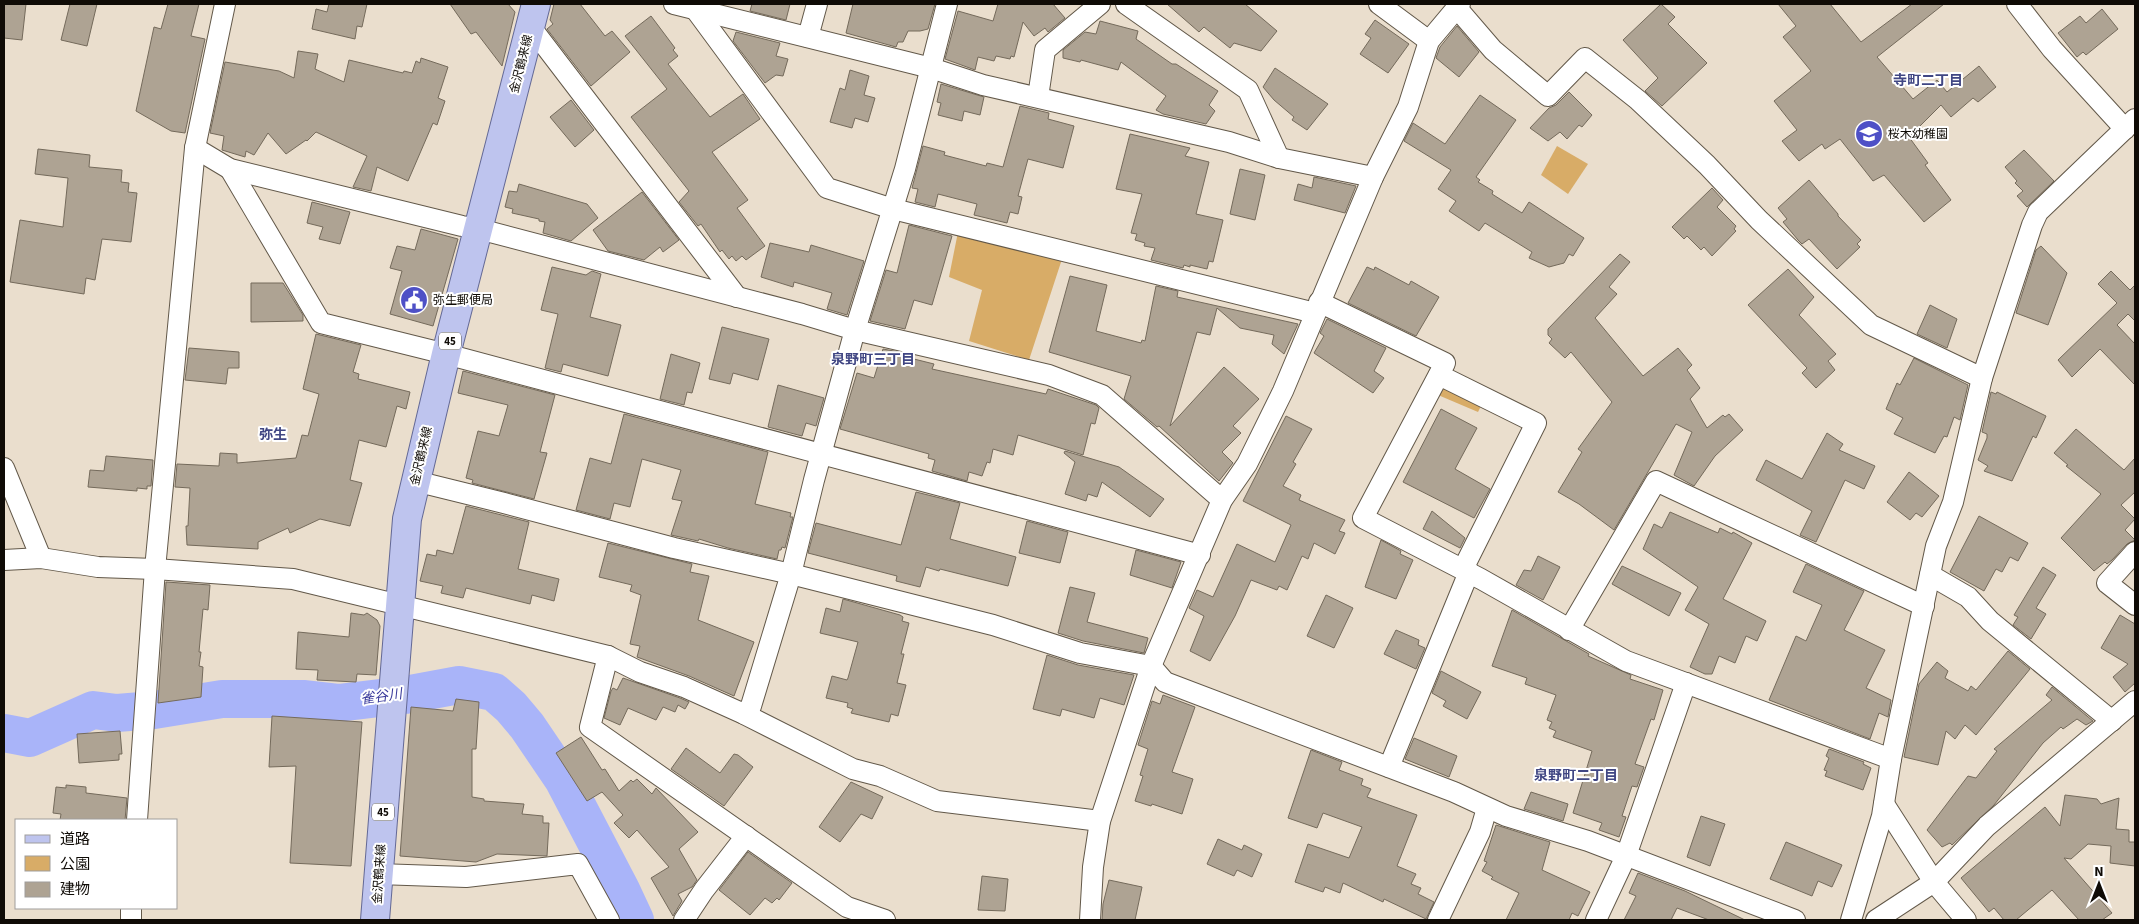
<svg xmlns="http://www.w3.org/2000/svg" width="2139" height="924" viewBox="0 0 2139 924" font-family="'Source Sans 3','Noto Sans JP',sans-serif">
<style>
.green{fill:#d8ac67}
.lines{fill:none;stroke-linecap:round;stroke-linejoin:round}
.river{stroke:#a9b4f9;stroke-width:38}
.building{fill:#aea393;stroke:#746a5b}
.street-casing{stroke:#625849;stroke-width:22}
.primary-casing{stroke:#646995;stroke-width:30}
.street{stroke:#fff;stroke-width:20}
.primary{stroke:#bec4ee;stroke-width:28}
.labels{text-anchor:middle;stroke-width:4;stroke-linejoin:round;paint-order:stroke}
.shield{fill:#fff;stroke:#575451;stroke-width:1}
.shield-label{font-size:11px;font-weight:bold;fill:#0f0b06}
.street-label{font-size:12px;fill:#0f0b06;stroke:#fff}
.poi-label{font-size:12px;fill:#0f0b06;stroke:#fff;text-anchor:start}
.neighbourhood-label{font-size:14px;font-weight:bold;fill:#404683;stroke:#fff}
.water-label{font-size:14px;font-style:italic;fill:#3a3a9b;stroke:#fff}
</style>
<rect width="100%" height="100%" fill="#eadecd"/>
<g class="green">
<path d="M1557,146L1588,164L1568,194L1541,175Z"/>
<path d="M958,232L1062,259L1029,360L969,341L982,290L949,277Z"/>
<path d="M1445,382L1484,400L1478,412L1438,395Z"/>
</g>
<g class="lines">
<path class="river" d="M4,733L30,738L93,710L117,713L154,710L222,699H303L338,703L405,695L459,685L494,692L511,707L527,726L563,779L621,890L635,920"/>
</g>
<g class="building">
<path d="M4,4H26L22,40L4,38Z"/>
<path d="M70,4H97L87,46L61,40Z"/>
<path d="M168,4H199L191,36L205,39L185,133L171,131L136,111L154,27L161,29Z"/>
<path d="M329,4H367L362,27L357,26L355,39L312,29L316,9L327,12Z"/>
<path d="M450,4H508L515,12L502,66L476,32L471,34Z"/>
<path d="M554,4H580L605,36L612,31L630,52L591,86L547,29L553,24L550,20Z"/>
<path d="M752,4H790L786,20L750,11Z"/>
<path d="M853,4H935L928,29L920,31H908L903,42H898L896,47L846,33Z"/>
<path d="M998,4H1053L1065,18L1048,32L1045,28L1034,36L1023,22L1014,57L1011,56L1010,59L996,56L994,61L978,57L975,70L945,59L958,11L993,21Z"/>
<path d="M1167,4H1245L1277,31L1261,51L1234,43L1230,48L1204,27L1199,32Z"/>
<path d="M1661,4L1675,17L1668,24L1707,63L1662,106L1645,91L1658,78L1623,40Z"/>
<path d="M1778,4H1830L1861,42L1912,4H1944L1877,57L1913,99L1937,80L1947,92L1979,66L1996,87L1978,102L1973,98L1951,117L1941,105L1909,137L1928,163L1925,165L1951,200L1924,222L1884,175L1873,181L1840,139L1825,149L1822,144L1799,161L1782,141L1797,130L1774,101L1811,71L1783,37L1796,26Z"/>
<path d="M2102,9L2118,29L2086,55L2083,52L2077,57L2058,33L2080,16L2086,23Z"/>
<path d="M651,16L675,48L673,50L678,56L668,64L710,117L743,94L760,119L712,152L748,200L737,208L765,246L746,260L742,256L736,261L732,256L729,259L722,250L720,252L701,224L698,226L679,202L689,191L631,117L667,89L625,36Z"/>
<path d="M1375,20L1409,44L1388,73L1360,54L1371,38L1365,34Z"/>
<path d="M1100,21L1138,31L1136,39L1172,64H1176L1218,91L1209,105L1215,111L1206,124L1163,114L1156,110L1166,96L1121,62L1118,70L1081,60L1080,62L1063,58V50L1085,32L1096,34Z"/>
<path d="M1457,26L1479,52L1459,77L1436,58L1440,47Z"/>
<path d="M736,32L780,43L776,56L788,59L783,76L776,75L765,83L733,41Z"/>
<path d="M298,51L318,54L315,69L344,82L349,60L403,73L404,71L412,73L416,61L420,63L421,58L448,67L438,98L445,101L437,125L433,123L408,181L377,167L371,191L353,187L367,156L316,132L307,141L306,140L286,154L268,133L254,155L246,151L245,157L222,150L224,136L210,133L225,62L279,71L294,78Z"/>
<path d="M1275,68L1328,104L1307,130L1292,120L1294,117L1274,100L1263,87Z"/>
<path d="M850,70L869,76L864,95L875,98L868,122L855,118L852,128L830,122L840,88L845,90Z"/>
<path d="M941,84L984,97L980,115L964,111L962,121L938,115L941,103L937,102Z"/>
<path d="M1569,92L1592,115L1582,127L1579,125L1567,139L1560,132L1548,141L1530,128L1549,108L1556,105Z"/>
<path d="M1480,95L1516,120L1476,177L1480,180L1478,182L1493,191L1492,194L1522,213L1529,202L1584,238L1573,256L1569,254L1564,263L1549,267L1529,258L1532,252L1485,223L1479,231L1449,211L1456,201L1438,189L1451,170L1404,141L1413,123L1445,144Z"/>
<path d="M571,100L594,130L575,147L550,117Z"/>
<path d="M1020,106L1049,113L1048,119L1074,126L1063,168L1028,159L1018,196L1022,197L1018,214L1010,212L1007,223L974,215L977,204L938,194L935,207L915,202L918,189L912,188L923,146L945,152L944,155L986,166L987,163L1003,167Z"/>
<path d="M1130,134L1190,148L1185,156L1209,162L1196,214L1223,220L1213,262L1209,261L1207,269L1190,265V267L1184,265L1183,268L1151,260L1155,248L1144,246L1145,243L1135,240L1137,234L1131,233L1142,194L1116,189Z"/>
<path d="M38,149L90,155L89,167L122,170L121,182L129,183L128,192L137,193L131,242L102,239L95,280L86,278L84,294L10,282L20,220L63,227L68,178L35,174Z"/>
<path d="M2024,150L2054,181L2027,207L2017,196L2023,191L2015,183L2017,181L2005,167Z"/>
<path d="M1240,169L1265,175L1255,220L1230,214Z"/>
<path d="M1314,177L1356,186L1345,213L1294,200L1298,184L1312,188Z"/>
<path d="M1809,180L1838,214V216L1861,240L1857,244L1860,247L1837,269L1809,239L1802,244L1798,240L1783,222L1787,219L1778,208Z"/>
<path d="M519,184L587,204L598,218L571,241L543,233L545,222L539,221V219L512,213L513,209L505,207L509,191L517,192Z"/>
<path d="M1712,188L1723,200L1717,207L1736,226L1734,229L1736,231L1712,256L1704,247L1701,250L1687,236L1684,239L1672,227Z"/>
<path d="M642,192L679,240L663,252L660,247L644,260L608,251L593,230Z"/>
<path d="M312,202L350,212L340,244L319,239L323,227L307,223Z"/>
<path d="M909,225L952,236L932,305L914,300L905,329L870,321L886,270L897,273Z"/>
<path d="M421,229L458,239L433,326L390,314L402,271L390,268L397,246L415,250Z"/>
<path d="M770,243L809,252L811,245L864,261L847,315L827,309L832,293L794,282L793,287L761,277Z"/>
<path d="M2041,246L2067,273L2048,325L2016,313L2036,250Z"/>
<path d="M1620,254L1630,262L1609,287L1617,294L1595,318L1643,376L1678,348L1692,365L1687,370L1700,388L1690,399L1707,428L1723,415L1725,417L1729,414L1743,430L1715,456L1694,486L1674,475L1692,432L1676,424L1614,530L1579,504L1558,492L1582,452L1578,449L1612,402L1571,352L1565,358L1549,343L1552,339L1548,335V329Z"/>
<path d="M552,267L586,275L592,271L601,274L590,317L621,325L608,376L563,364L561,372L545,368L558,314L541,310Z"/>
<path d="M1367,267L1374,270L1375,267L1409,285L1411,281L1439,297L1416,336L1348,303Z"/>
<path d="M1788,269L1814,297L1799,315L1836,354L1828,361L1835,370L1816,388L1802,373L1807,368L1748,305Z"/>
<path d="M2111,271L2130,290L2135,285V321L2128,314L2117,325L2135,344V385L2100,349L2072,377L2058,360L2117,303L2098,284Z"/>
<path d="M1070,276L1107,285L1096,331L1141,343L1142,340L1145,341L1156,286L1178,291L1177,297L1298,324L1284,354L1272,344L1274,335L1240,328L1217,308L1210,335L1197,332L1170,426L1224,367L1259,399L1233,426L1241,433L1222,452L1233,463L1219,481L1159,426L1157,427L1124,399L1131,376L1049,352Z"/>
<path d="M251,283H283L303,315V321L251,322Z"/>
<path d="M1930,305L1957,319L1947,348L1917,334Z"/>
<path d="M1327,319L1386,348L1374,371L1384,378L1373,393L1314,353L1324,336L1320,333Z"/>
<path d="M722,327L769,339L758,380L733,373L730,384L709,379Z"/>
<path d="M316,334L361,345L353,372L359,374L358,379L410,392L406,409L397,406L386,447L359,440L350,480L362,483L350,526L320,519L290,533L288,528L258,542V549L187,545L186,526H188L190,488L175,487L177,464L219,466L220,453L237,454V463L296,458L302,435L308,436L319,394L303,389Z"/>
<path d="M189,348L239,352V368H228L226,384L185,380Z"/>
<path d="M883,349L899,352L898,355L934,364L932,369L1046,394L1048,389L1096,405L1099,408L1095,424L1091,423L1083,455L1018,435L1013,455L993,449L990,463L987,462L982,476L969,472L967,481L932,471L935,460L928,458L929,454L840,429L857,373L874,378Z"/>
<path d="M671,354L700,363L692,393L687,392L684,405L660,399Z"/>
<path d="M1914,358L1968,385L1960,420L1954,417L1947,437L1944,436L1935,453L1894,434L1903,418L1886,409L1897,383L1900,385Z"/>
<path d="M463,371L555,395L540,452L547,453L534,499L472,483L473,480L466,478L478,431L499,436L508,405L458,393Z"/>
<path d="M778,385L824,398L816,426L806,423L802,436L768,427Z"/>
<path d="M1991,392L1996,394L1997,392L2046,416L2036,438L2033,436L2012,481L1984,471L1988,466L1978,460L1987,438V434L1982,432Z"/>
<path d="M1441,409L1477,428L1455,469L1490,489L1474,518L1403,482Z"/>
<path d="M624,414L768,452L755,504L791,513L790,517H793L785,548L782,547L781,550H779L777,559L728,548L699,539L698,541L671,535L682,501L672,499L681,470L642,459L630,507L614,503L610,519L576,510L590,458L611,464Z"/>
<path d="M1286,416L1312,429L1293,462L1296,464L1283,486L1301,495L1299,500L1345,520L1339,531L1345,533L1335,554L1314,543L1308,559L1302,556L1287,590L1279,586L1277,590L1251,580L1235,616L1210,661L1190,651L1204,616L1189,608L1197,590L1213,597L1237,544L1275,562L1291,525L1243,501Z"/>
<path d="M2076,429L2124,470L2135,458V492L2121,505L2135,519L2125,530L2135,540L2127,544L2112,560L2107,564L2105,562L2094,571L2061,538L2101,494L2066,466L2068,465L2054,453Z"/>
<path d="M1827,433L1843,444L1839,450L1875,466L1864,489L1845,480L1816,542L1800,535L1812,511L1756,480L1766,460L1802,479Z"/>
<path d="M1065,451L1119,467L1164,499L1150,517L1102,482L1097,497L1088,494L1086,501L1065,494L1075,462L1064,453Z"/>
<path d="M106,456L153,460L151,486H147V489L137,488V491L88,487L90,470L104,471Z"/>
<path d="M1909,472L1939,496L1922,517L1916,513L1910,520L1887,502Z"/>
<path d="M916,492L960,503L950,539L1016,557L1008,586L940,569L939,571L926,567L920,587L896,581L897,576L808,553L816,523L901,545Z"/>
<path d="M466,506L529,522L518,569L559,579L554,601L532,595L530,604L466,588L463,598L441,593L443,586L420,581L427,554L436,556L437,550L453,554Z"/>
<path d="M1432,511L1465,538L1460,548L1423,529Z"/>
<path d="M1670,512L1718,533L1720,528L1732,534L1733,532L1752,543L1723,599L1766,621L1757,641L1746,636L1735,663L1719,656L1712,674H1705L1690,667L1709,624L1685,610L1698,587L1643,549L1654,524L1662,528Z"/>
<path d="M1979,516L2028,543L2018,561L2010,557L2002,572L1996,569L1984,591L1950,572Z"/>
<path d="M1027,521L1068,532L1060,563L1019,553Z"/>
<path d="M1381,540L1401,551L1400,554L1413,560L1396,599L1365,587Z"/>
<path d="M608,543L692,564L690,572L709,576L698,620L754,642L734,696L689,676L637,657L640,646L630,644L641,595L630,591L632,585L599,577Z"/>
<path d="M1136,550L1181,562L1172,588L1130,575Z"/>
<path d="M1538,556L1560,567L1543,600L1516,585L1524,570L1531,571Z"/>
<path d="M1806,564L1864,591L1844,630L1885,650L1866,688L1891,700L1888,717L1879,713L1870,739L1769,700L1796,636L1806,641L1822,605L1793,592Z"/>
<path d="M1622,566L1681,593L1669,616L1612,584Z"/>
<path d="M2043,567L2056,575L2036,608L2046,614L2031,639L2013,625L2018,617L2014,615Z"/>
<path d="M166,582L210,585L208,610L203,609L199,652H201L199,666L203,667L201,697L158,703Z"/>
<path d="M1070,587L1095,593L1087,622L1148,638L1144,653L1083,641L1058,633Z"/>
<path d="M1326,595L1353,608L1334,648L1307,636Z"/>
<path d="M843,599L900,615L903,617L902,621L909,623L901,654H904L897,683L906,685L898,716L891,714L889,722L851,713L853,709L847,707L848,703L826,698L832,676L847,680L848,678L858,642L820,633L826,608L840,612Z"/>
<path d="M1512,610L1589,654L1588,656L1631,675L1630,679L1663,690L1654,720L1651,719L1635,764L1644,767L1637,787L1632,786L1622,816L1626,817L1619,837L1599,830L1602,823L1573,813L1592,751L1553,737L1556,731L1549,728L1552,722L1547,720L1556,695L1525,684L1527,678L1492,666Z"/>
<path d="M351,613L364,615L367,613L377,620L380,626L376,675L357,674L356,682L317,680L318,670L296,669L298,632L349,637Z"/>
<path d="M2120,615L2135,624V683L2125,692L2113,677L2128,664L2101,648Z"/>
<path d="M1396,630L1419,640L1418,645L1425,648L1416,669L1384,654Z"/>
<path d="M2008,651L2030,669L1976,735L1965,725L1955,739L1946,731L1938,765L1904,757L1919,684L1937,662L1948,671L1945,678L1968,691L1971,686L1976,690Z"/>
<path d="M1047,655L1078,665L1134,675L1124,705L1100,698L1094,718L1062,709L1060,716L1033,709Z"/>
<path d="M1441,671L1481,692L1467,719L1443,706L1446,701L1432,693Z"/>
<path d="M623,678L680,698L689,702L685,709L678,705L675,712L663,707L656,720L628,708L620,725L604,718L611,691L613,688L617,690Z"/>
<path d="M2052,687L2093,721L2086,725L2077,719L2063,729L2061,727L2043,743L1994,805L1952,845L1950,843L1942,847L1927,830L1968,776L1976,778L1997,751L1994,749L2052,700L2046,695Z"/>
<path d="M1163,695L1195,707L1172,772L1193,779L1182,814L1152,804L1151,806L1135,801L1143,776L1140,775L1148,749L1138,745L1152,701L1160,704Z"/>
<path d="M456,699L479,702L476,749H472V797L484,799V801L524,804L522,814L543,816V823H549L547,856L497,854L476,862L400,856L411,707L453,711Z"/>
<path d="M272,716L362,722L351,866L290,863L296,766L269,767Z"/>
<path d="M120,731L122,754H119V760L79,763L77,734Z"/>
<path d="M581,737L602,770L605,769L619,791L631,780L633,782L637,779L652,794L656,788L698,832L679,849L697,880L692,887L678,894L682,901L673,916L651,878L669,867L637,830L629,838L614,823L623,815L602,792L587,801L556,753Z"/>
<path d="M1414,738L1457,756L1449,777L1405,759Z"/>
<path d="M686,748L720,773L734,754L738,755L753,767L724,806L671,769Z"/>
<path d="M1829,749L1864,762L1863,764L1871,768L1863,790L1825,776L1827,771L1824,770L1829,758L1826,756Z"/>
<path d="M1311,750L1342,762L1339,770L1363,779L1361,785L1371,789L1367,797L1417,815L1397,866L1416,874L1411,884L1421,888L1418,894L1434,902L1426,919L1384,899L1383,902L1343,883L1340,893L1325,887L1323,892L1295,882L1308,844L1349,858L1362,827L1323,813L1317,828L1288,818Z"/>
<path d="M851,782L883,797L872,819L861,814L840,842L819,827Z"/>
<path d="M66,785L86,787V793L127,798L125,820H60L61,814L53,813L56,787L66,788Z"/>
<path d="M1531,792L1568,804L1563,821L1524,809Z"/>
<path d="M2065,795L2097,799L2101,804L2119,798L2116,829L2129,830V842H2135V866L2110,863L2111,846L2088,844L2071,859L2064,858L2112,913L2102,920H2079L2052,890L2016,920H2004L1994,908L1989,912L1961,878L2045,807L2060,826Z"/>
<path d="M1701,816L1725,824L1710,866L1687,857Z"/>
<path d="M1496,825L1550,842L1542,870L1590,892L1578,916L1572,913L1569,920H1506L1519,893L1491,879L1493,877L1482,871L1487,862L1484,861Z"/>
<path d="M1218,839L1242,850L1244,845L1262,854L1252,877L1237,870L1234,876L1207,864Z"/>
<path d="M1786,842L1842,865L1832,887L1818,881L1812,896L1770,879Z"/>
<path d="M748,852L792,883L779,900L777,898L772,903L765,898L750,915L719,890Z"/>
<path d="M1638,873L1685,891L1745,920H1709L1677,908L1671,920H1624L1636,896L1629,893Z"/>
<path d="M982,876L1008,879L1005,911L978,910Z"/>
<path d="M1109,880L1142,887L1135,920H1102L1103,904Z"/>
</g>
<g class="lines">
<g class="street-casing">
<g id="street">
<path d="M674,4L931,68L983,85L1229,142L1279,158L1373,177"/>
<path d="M1126,4L1248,90L1279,158"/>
<path d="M1379,4L1429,41"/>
<path d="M2017,4L2052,49L2125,129"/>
<path d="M1456,7L1493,50L1548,96L1585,58L1638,100L1707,165L1759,220L1871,325L1982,378"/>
<path d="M695,9L827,188L893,209L1315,313"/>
<path d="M530,26L737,297"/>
<path d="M808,37L817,4"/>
<path d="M1038,97L1045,50L1100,4"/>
<path d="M195,148L230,169L462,226L479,229L802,314L855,330L1049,375L1102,395L1222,500"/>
<path d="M230,169L321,323L446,354L1200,555"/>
<path d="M1319,302L1445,363L1363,518L1481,579L1626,661L1891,759"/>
<path d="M1439,375L1536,423L1463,569"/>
<path d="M4,468L41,558"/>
<path d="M415,481L504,503L674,548L791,574L993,625L1080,653L1151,666L1165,682L1454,792L1506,816L1588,841L1795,920"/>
<path d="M2135,552L2107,583L2135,605"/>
<path d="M4,560L41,558L98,567L155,569L293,579L608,656L640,672L684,687L744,714L853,769L880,776L937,801L1100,821"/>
<path d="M1930,575L1968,597L1990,621L2112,721"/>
<path d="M1569,630L1656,481L1924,606"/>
<path d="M608,656L590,727L847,907L885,920"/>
<path d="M744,714L751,706L791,574L814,480L855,330L905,169L947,4"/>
<path d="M1389,767L1469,572"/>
<path d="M1884,804L1934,882L1987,826L2135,701"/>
<path d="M137,820L155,569L195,148L225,4"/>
<path d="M378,874L466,877L578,864L609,920"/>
<path d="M131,920V908"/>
<path d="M684,920L704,890L746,836"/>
<path d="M1090,920L1093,867L1100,821L1151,666L1222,500L1247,464L1283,391L1373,177L1408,107L1429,41L1460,4"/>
<path d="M1438,920L1480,832L1487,808"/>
<path d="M1596,920L1626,856L1686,683"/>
<path d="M1851,920L1882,816L1891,759L1936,546L1953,502L1982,378L2032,225L2038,212L2135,119"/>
<path d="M1876,920L1934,882L1966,920"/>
</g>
</g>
<g class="primary-casing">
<path id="primary" d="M375,920L407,519L446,354L536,4"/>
</g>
<use href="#street" class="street"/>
<use href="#primary" class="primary"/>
</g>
<defs>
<g id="school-disc" transform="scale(1.4375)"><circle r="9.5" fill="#4e50c6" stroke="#fff"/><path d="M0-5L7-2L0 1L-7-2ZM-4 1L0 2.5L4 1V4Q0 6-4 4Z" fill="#fff"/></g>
<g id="civic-disc" transform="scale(1.4375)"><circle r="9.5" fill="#4e50c6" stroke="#fff"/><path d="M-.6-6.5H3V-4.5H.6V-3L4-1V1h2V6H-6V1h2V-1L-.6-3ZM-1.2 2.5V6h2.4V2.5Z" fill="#fff"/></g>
</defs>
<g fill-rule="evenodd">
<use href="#school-disc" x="1869" y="134"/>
<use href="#civic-disc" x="414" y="300"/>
</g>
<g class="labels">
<g class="shield">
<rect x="439" y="332.5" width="22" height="17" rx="4"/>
<rect x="372" y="803.5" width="22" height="17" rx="4"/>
</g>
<g class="shield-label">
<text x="450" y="345">45</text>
<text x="383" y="816">45</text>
</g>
<g class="street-label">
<text transform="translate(521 64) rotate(-76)" y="4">金沢鶴来線</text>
<text transform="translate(421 456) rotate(-77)" y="4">金沢鶴来線</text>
<text transform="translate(379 874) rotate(-86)" y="4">金沢鶴来線</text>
</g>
<g class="poi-label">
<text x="1888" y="138">桜木幼稚園</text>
<text x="433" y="304">弥生郵便局</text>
</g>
<g class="neighbourhood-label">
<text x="1928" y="85">寺町二丁目</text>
<text x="873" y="364">泉野町三丁目</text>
<text x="273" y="439">弥生</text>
<text x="1576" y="780">泉野町二丁目</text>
</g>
<g class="water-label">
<text transform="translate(381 696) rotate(-8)" y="5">雀谷川</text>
</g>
</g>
<rect width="2139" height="924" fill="none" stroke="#0f0b06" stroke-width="10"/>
<rect x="15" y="819" width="162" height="90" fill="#ffffff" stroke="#9f9d9b"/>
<rect x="25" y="835" width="25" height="8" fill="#bec4ee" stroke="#9f9d9b"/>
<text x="60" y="844" font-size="15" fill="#0f0b06">道路</text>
<rect x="25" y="856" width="25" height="15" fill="#d8ac67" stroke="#9f9d9b"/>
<text x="60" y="869" font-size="15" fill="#0f0b06">公園</text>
<rect x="25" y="882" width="25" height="15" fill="#aea393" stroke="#9f9d9b"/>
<text x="60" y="894" font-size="15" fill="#0f0b06">建物</text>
<g transform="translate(2099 884)" stroke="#ffffff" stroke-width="4" paint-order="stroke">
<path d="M0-4L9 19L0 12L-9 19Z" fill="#0f0b06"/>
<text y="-8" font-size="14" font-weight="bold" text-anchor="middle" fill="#0f0b06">N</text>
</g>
</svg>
